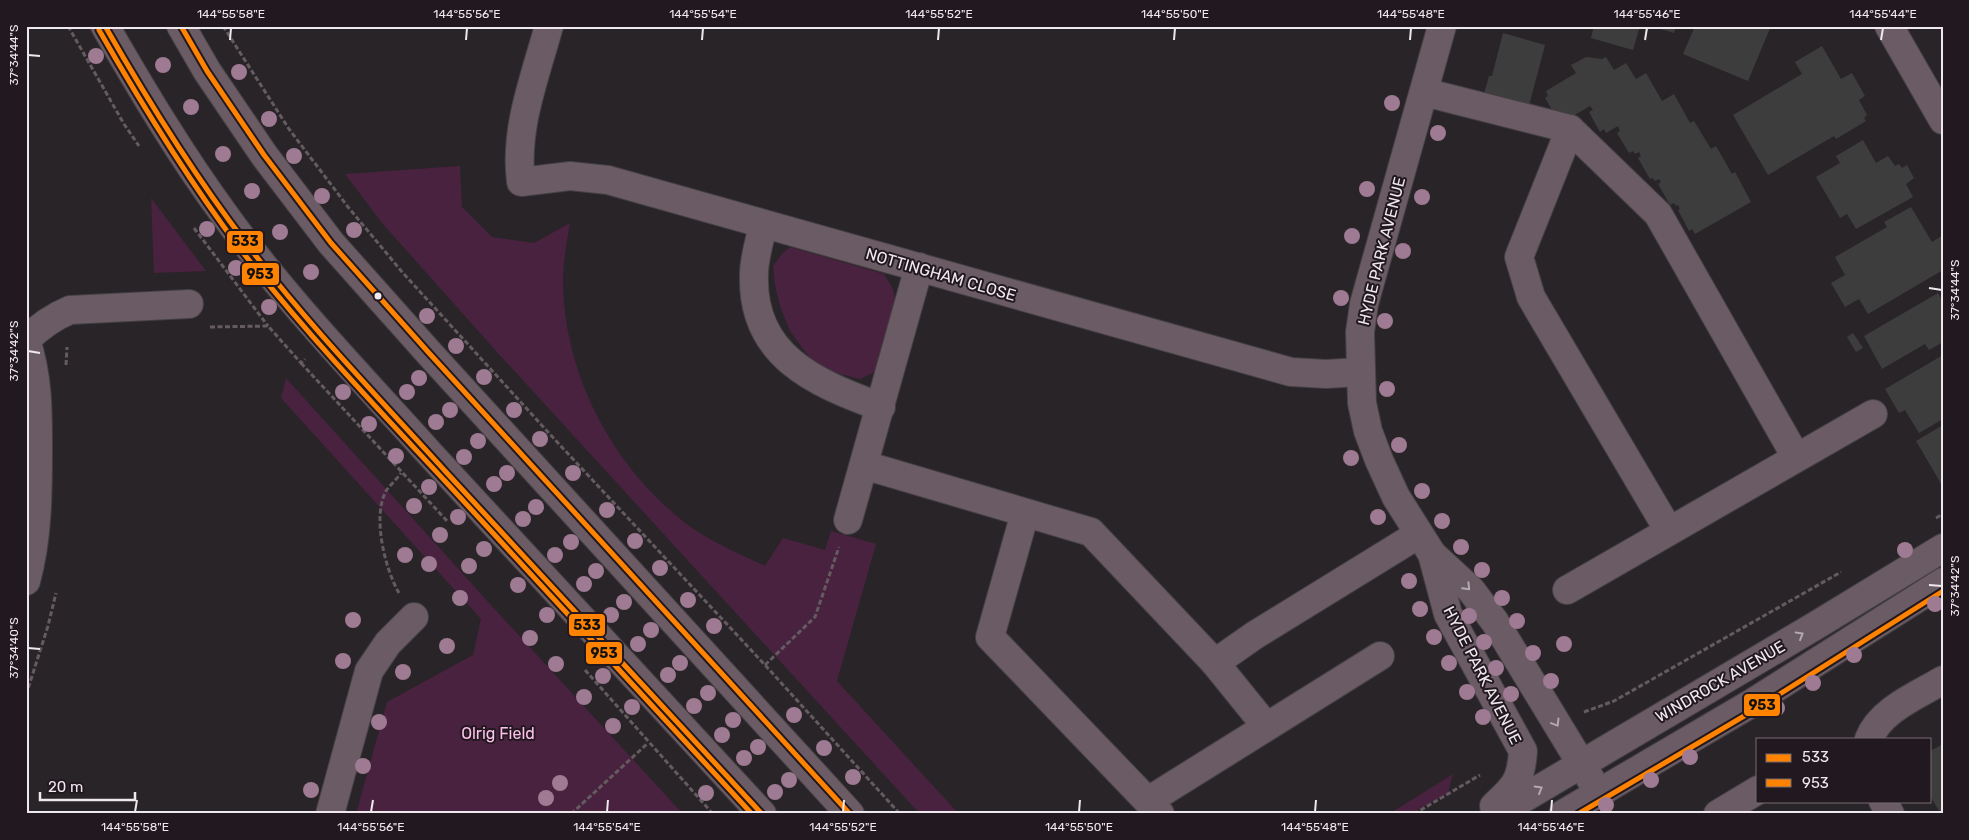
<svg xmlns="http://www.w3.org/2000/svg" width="1969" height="840" viewBox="0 0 1969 840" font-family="Rubik,sans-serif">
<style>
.green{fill:#49223f}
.building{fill:#3d3d3e}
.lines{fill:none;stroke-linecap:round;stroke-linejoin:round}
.minor-casing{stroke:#444043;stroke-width:30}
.path{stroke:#645b61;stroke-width:3;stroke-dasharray:5 2.5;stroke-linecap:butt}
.minor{stroke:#6a5b65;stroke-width:28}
.bus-1-casing{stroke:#22181f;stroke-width:9}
.bus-2-casing{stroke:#22181f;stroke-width:9}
.bus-1{stroke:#ff8200;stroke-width:5}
.bus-2{stroke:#ff8200;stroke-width:5}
.tree{fill:#9e7a93}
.oneway{stroke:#b3a9af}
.ticks{fill:none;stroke:#efe8ec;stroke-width:2}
.bus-dot{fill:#efe8ec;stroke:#22181f;stroke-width:2}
.labels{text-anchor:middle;stroke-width:4;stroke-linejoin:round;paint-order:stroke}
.street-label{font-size:16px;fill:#efe8ec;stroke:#22181f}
.park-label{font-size:16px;fill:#fec0eb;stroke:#22181f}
.line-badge{stroke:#22181f;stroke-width:2}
.pale-badge-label{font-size:14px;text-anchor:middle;font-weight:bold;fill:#111}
.neatline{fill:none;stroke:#efe8ec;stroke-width:2}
.ticks-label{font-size:12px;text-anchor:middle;fill:#efe8ec}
</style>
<rect width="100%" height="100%" fill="#292428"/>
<g class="green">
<path d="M460,166L462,207L492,237L534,243L570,223C567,240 564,258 563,276C562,372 612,467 688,525C711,542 739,554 765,566L783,538L825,550L831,531L876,544L837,681L959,814H920L496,351L382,223L345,174Z"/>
<path d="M151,198L206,271L154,273Z"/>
<path d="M790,247L884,274L893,289L896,304L880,366L871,374L860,379L840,374L816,366L803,349L790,331L780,306L775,285L773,266L782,254Z"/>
<path d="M286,378L490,604L683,814H356L387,702L473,655L481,619L281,398Z"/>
<path d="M1453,774L1448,793L1410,814H1389Z"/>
</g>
<g class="building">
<path d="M1594,26H1640L1633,50L1591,38Z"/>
<path d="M1651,26H1676L1674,33Z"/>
<path d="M1695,26H1771L1748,81L1683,54Z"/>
<path d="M1503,33L1545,45L1529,106L1484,94L1489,76H1492Z"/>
<path d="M1822,46L1841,79L1852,73L1865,96L1859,100L1867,115L1864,118L1866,121L1836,139L1834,136L1768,175L1733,115L1802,74L1795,62Z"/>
<path d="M1586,57L1602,59L1606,57L1614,70L1626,63L1636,79L1646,73L1662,101L1674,94L1690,123L1694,121L1711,149L1716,146L1732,174L1735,172L1751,202L1695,234L1692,229L1689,231L1678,210L1680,209L1678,205L1676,206L1674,203L1670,205L1658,184L1661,182L1659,179L1655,181L1653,178L1650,179L1638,158L1641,156L1639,152L1635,154L1633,151L1629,153L1617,133L1620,131L1618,126L1606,133L1604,129L1600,132L1589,112L1593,110L1590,106L1568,119L1558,120L1545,98L1548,96L1546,91L1576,73L1571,65Z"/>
<path d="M1863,140L1876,163L1888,156L1895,166L1899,164L1902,168L1907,165L1914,178L1906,184L1913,197L1856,229L1847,214L1840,218L1816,177L1840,163L1836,156Z"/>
<path d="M1911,207L1932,242L1943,235V270L1868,314L1859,299L1845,307L1831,283L1845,275L1835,257L1887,227L1884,222Z"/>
<path d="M1938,293L1943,302V342L1929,350L1925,344L1882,369L1864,336Z"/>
<path d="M1853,333L1863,348L1856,352L1847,337Z"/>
<path d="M1943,355V419L1919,433L1905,410L1899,413L1885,389Z"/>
<path d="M1943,425V487L1916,441Z"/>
<path d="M1943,744V814H1941L1930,796V751Z"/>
</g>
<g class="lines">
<g class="minor-casing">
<g id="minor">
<path d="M105,26C142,90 180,154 224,214C285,299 359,375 429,453C540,574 651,693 762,814"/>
<path d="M181,26L207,71L264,155L331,243L429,353L850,814"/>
<path d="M549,26C535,77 514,129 521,182L570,176L608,180L1291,372L1326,374L1360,372"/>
<path d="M1442,26L1364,304L1360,332L1362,403L1368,431L1379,460L1396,497L1432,554L1471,590L1495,622L1599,793"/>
<path d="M1889,26L1943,120"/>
<path d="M1424,92L1570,129L1658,214L1796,457"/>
<path d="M1570,129L1519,257L1531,297L1669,531"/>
<path d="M763,225C760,240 754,258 754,274C751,356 815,383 881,407"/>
<path d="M26,340C38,376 38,410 38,447C38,492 38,537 26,581"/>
<path d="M26,340C40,326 53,317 70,310L189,304"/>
<path d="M864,465L1091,532L1215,663L1266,726"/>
<path d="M1025,513L990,637L1160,814"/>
<path d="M848,520L919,267"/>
<path d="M1432,554L1448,614L1523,751C1521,780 1516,786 1494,806"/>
<path d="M1567,590L1873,414"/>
<path d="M1215,663L1255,635L1419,534"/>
<path d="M1869,739C1880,710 1918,695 1943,680"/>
<path d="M1148,801L1380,656"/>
<path d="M1883,801L1890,814"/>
<path d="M330,814L369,671L388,643L414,617"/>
<path d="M1497,814L1815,626L1943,548"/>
<path d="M1563,814L1752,703L1943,582"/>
<path d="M1718,814L1758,790"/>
</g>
</g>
<g class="path">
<path d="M68,26L124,124L139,146"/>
<path d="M223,26L289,129L348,207L403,273L558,443L765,665L900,814"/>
<path d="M194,228L268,326"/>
<path d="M210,327L268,326L301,363L305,359"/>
<path d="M301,363L448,522"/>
<path d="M66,365L67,347"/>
<path d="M1936,518L1943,514"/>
<path d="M399,593C385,569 372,517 386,491C390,485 397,479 401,473"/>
<path d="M765,665L815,617L839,547"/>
<path d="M585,670L713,814"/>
<path d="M26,695L48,626L56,593"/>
<path d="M1584,712L1614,701L1841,572"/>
<path d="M571,814L648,743"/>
<path d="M1414,814L1480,775"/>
</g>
<use href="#minor" class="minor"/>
<g class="bus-1-casing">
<g id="bus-1">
<path d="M105,26C148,101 193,174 246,243C307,324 378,397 446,472C551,586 657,700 762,814"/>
<path d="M181,26L207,71L264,155L331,243L429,353L850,814"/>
</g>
</g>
<g class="bus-2-casing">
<g id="bus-2">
<path d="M99,30C142,105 188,180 241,250C304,331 375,406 445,481C547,592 650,703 752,814"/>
<path d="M1578,814L1756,709L1943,591"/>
</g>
</g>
<use href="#bus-1" class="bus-1"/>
<use href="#bus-2" class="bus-2"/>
</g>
<g class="tree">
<circle cx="96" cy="56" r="8"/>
<circle cx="163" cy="65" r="8"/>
<circle cx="239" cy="72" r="8"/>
<circle cx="1392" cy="103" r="8"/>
<circle cx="191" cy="107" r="8"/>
<circle cx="269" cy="119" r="8"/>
<circle cx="1438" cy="133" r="8"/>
<circle cx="223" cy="154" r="8"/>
<circle cx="294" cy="156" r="8"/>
<circle cx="1367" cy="189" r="8"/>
<circle cx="252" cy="191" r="8"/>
<circle cx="322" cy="196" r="8"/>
<circle cx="1422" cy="197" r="8"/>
<circle cx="207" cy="229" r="8"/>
<circle cx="354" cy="230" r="8"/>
<circle cx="280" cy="232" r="8"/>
<circle cx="1352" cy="236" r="8"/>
<circle cx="1403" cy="251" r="8"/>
<circle cx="236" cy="268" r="8"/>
<circle cx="311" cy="272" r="8"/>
<circle cx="1341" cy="298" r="8"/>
<circle cx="269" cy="307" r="8"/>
<circle cx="427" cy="316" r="8"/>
<circle cx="1385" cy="321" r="8"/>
<circle cx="456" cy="346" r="8"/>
<circle cx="484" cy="377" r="8"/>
<circle cx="419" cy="378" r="8"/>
<circle cx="1387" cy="389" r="8"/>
<circle cx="343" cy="392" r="8"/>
<circle cx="407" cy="392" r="8"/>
<circle cx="450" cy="410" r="8"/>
<circle cx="514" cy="410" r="8"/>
<circle cx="436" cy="422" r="8"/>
<circle cx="369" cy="424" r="8"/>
<circle cx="540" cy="439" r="8"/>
<circle cx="478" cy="441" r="8"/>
<circle cx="1399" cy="445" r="8"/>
<circle cx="396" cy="456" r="8"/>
<circle cx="464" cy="457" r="8"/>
<circle cx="1351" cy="458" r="8"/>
<circle cx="507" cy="473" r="8"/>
<circle cx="573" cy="473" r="8"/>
<circle cx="494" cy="484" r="8"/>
<circle cx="429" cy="487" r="8"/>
<circle cx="1422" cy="491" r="8"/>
<circle cx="414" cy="506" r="8"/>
<circle cx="536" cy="507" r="8"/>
<circle cx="607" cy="510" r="8"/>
<circle cx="458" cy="517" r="8"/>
<circle cx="1378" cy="517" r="8"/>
<circle cx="523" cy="519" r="8"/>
<circle cx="1442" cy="521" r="8"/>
<circle cx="440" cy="535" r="8"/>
<circle cx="635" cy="541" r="8"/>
<circle cx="571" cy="542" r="8"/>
<circle cx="1461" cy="547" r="8"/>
<circle cx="484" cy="549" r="8"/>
<circle cx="1905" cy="550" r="8"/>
<circle cx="405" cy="555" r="8"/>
<circle cx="555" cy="555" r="8"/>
<circle cx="429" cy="564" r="8"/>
<circle cx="469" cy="566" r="8"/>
<circle cx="660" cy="568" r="8"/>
<circle cx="1482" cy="570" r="8"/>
<circle cx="596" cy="571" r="8"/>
<circle cx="1409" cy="581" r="8"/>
<circle cx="584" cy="584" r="8"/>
<circle cx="518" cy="585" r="8"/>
<circle cx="460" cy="598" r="8"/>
<circle cx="1502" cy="598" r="8"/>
<circle cx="688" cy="600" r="8"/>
<circle cx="624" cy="602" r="8"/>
<circle cx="1935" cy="604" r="8"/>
<circle cx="1420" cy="609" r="8"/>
<circle cx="547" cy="615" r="8"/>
<circle cx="611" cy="615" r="8"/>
<circle cx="1469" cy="616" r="8"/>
<circle cx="353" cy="620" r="8"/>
<circle cx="1517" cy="621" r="8"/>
<circle cx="714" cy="626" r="8"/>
<circle cx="651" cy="630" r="8"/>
<circle cx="1434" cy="637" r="8"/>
<circle cx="530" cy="638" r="8"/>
<circle cx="1484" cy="642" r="8"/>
<circle cx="638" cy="644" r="8"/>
<circle cx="1564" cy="644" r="8"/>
<circle cx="447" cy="646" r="8"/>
<circle cx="1533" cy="653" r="8"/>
<circle cx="1854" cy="655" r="8"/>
<circle cx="343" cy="661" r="8"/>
<circle cx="680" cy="663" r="8"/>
<circle cx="1449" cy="663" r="8"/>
<circle cx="556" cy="664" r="8"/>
<circle cx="1496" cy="668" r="8"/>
<circle cx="403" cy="672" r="8"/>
<circle cx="668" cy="675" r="8"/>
<circle cx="603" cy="676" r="8"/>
<circle cx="1551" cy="681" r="8"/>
<circle cx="1813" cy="683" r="8"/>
<circle cx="1467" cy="692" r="8"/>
<circle cx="708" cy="693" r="8"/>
<circle cx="1511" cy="694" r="8"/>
<circle cx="584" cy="697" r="8"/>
<circle cx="694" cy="706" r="8"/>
<circle cx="632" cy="707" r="8"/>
<circle cx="1777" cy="708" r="8"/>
<circle cx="794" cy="715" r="8"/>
<circle cx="1483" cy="717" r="8"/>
<circle cx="733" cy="720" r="8"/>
<circle cx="379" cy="722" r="8"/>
<circle cx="613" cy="726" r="8"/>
<circle cx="722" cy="735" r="8"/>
<circle cx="758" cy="747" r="8"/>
<circle cx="824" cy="748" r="8"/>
<circle cx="1690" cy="757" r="8"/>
<circle cx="744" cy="758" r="8"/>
<circle cx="363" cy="766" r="8"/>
<circle cx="853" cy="777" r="8"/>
<circle cx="789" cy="780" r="8"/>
<circle cx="1651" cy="780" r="8"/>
<circle cx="560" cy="783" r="8"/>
<circle cx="311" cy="790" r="8"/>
<circle cx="775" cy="792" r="8"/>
<circle cx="706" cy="793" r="8"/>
<circle cx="546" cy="798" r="8"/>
<circle cx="1606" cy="805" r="8"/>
</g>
<defs><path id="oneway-chevron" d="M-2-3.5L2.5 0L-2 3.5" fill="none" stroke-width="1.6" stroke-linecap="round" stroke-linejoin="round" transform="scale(1.25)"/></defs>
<g class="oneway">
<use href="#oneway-chevron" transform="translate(1467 587) rotate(46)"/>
<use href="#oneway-chevron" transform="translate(1800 635) rotate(-30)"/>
<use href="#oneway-chevron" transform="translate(1556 723) rotate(59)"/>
<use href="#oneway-chevron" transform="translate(1539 789) rotate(-30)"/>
</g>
<path class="ticks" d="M230,40L231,28M466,40L467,28M702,40L703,28M938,40L939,28M1174,40L1175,28M1410,40L1411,28M1645,40L1647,28M1881,40L1883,28M28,55L40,56M1929,288L1942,290M28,351L40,353M1929,585L1942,586M28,648L40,649M135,812L137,800M371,812L373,800M607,812L608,800M843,812L844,800M1079,812L1080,800M1315,812L1316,800M1551,812L1552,800"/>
<circle class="bus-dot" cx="378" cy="296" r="4.5"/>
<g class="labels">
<g class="street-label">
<text transform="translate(1381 251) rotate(-76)" y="6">HYDE PARK AVENUE</text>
<text transform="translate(941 274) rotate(16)" y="6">NOTTINGHAM CLOSE</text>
<text transform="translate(1483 675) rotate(63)" y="6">HYDE PARK AVENUE</text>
<text transform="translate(1720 681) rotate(-30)" y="6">WINDROCK AVENUE</text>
</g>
<g class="park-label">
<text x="498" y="739">Olrig Field</text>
</g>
</g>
<g class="line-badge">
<rect x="226" y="230" width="38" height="24" rx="5" fill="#ff8200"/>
<rect x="241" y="262" width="39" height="24" rx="5" fill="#ff8200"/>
<rect x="568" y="613" width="38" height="24" rx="5" fill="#ff8200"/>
<rect x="585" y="641" width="38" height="24" rx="5" fill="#ff8200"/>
<rect x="1743" y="693" width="38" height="24" rx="5" fill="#ff8200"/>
</g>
<g class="pale-badge-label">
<text x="245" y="246">533</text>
<text x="260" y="279">953</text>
<text x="587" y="630">533</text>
<text x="604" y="658">953</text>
<text x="1762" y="710">953</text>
</g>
<rect width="1969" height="840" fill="none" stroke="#22181f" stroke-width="55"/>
<rect x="1756" y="738" width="175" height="65" fill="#22181f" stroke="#746b71"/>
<rect x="1766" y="754" width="25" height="8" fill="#ff8200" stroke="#746b71"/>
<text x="1802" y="762" font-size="15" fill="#efe8ec">533</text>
<rect x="1766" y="779" width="25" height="8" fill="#ff8200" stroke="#746b71"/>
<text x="1802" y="788" font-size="15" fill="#efe8ec">953</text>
<path d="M40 792v8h95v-8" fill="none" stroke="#efe8ec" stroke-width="2.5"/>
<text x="48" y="792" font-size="15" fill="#efe8ec" stroke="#22181f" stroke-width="4" paint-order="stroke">20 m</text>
<rect x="28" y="28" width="1914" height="784" class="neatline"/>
<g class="ticks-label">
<text x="231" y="18">144°55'58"E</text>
<text x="467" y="18">144°55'56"E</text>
<text x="703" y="18">144°55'54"E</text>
<text x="939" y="18">144°55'52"E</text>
<text x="1175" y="18">144°55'50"E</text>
<text x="1411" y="18">144°55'48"E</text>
<text x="1647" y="18">144°55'46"E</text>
<text x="1883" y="18">144°55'44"E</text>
<text transform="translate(14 55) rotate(-90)" y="4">37°34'44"S</text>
<text transform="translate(1955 290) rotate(-90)" y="4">37°34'44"S</text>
<text transform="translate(14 351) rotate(-90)" y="4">37°34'42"S</text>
<text transform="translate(1955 586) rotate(-90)" y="4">37°34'42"S</text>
<text transform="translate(14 648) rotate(-90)" y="4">37°34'40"S</text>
<text x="135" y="831">144°55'58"E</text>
<text x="371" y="831">144°55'56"E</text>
<text x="607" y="831">144°55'54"E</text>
<text x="843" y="831">144°55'52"E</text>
<text x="1079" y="831">144°55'50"E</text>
<text x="1315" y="831">144°55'48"E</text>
<text x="1551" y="831">144°55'46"E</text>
</g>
</svg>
